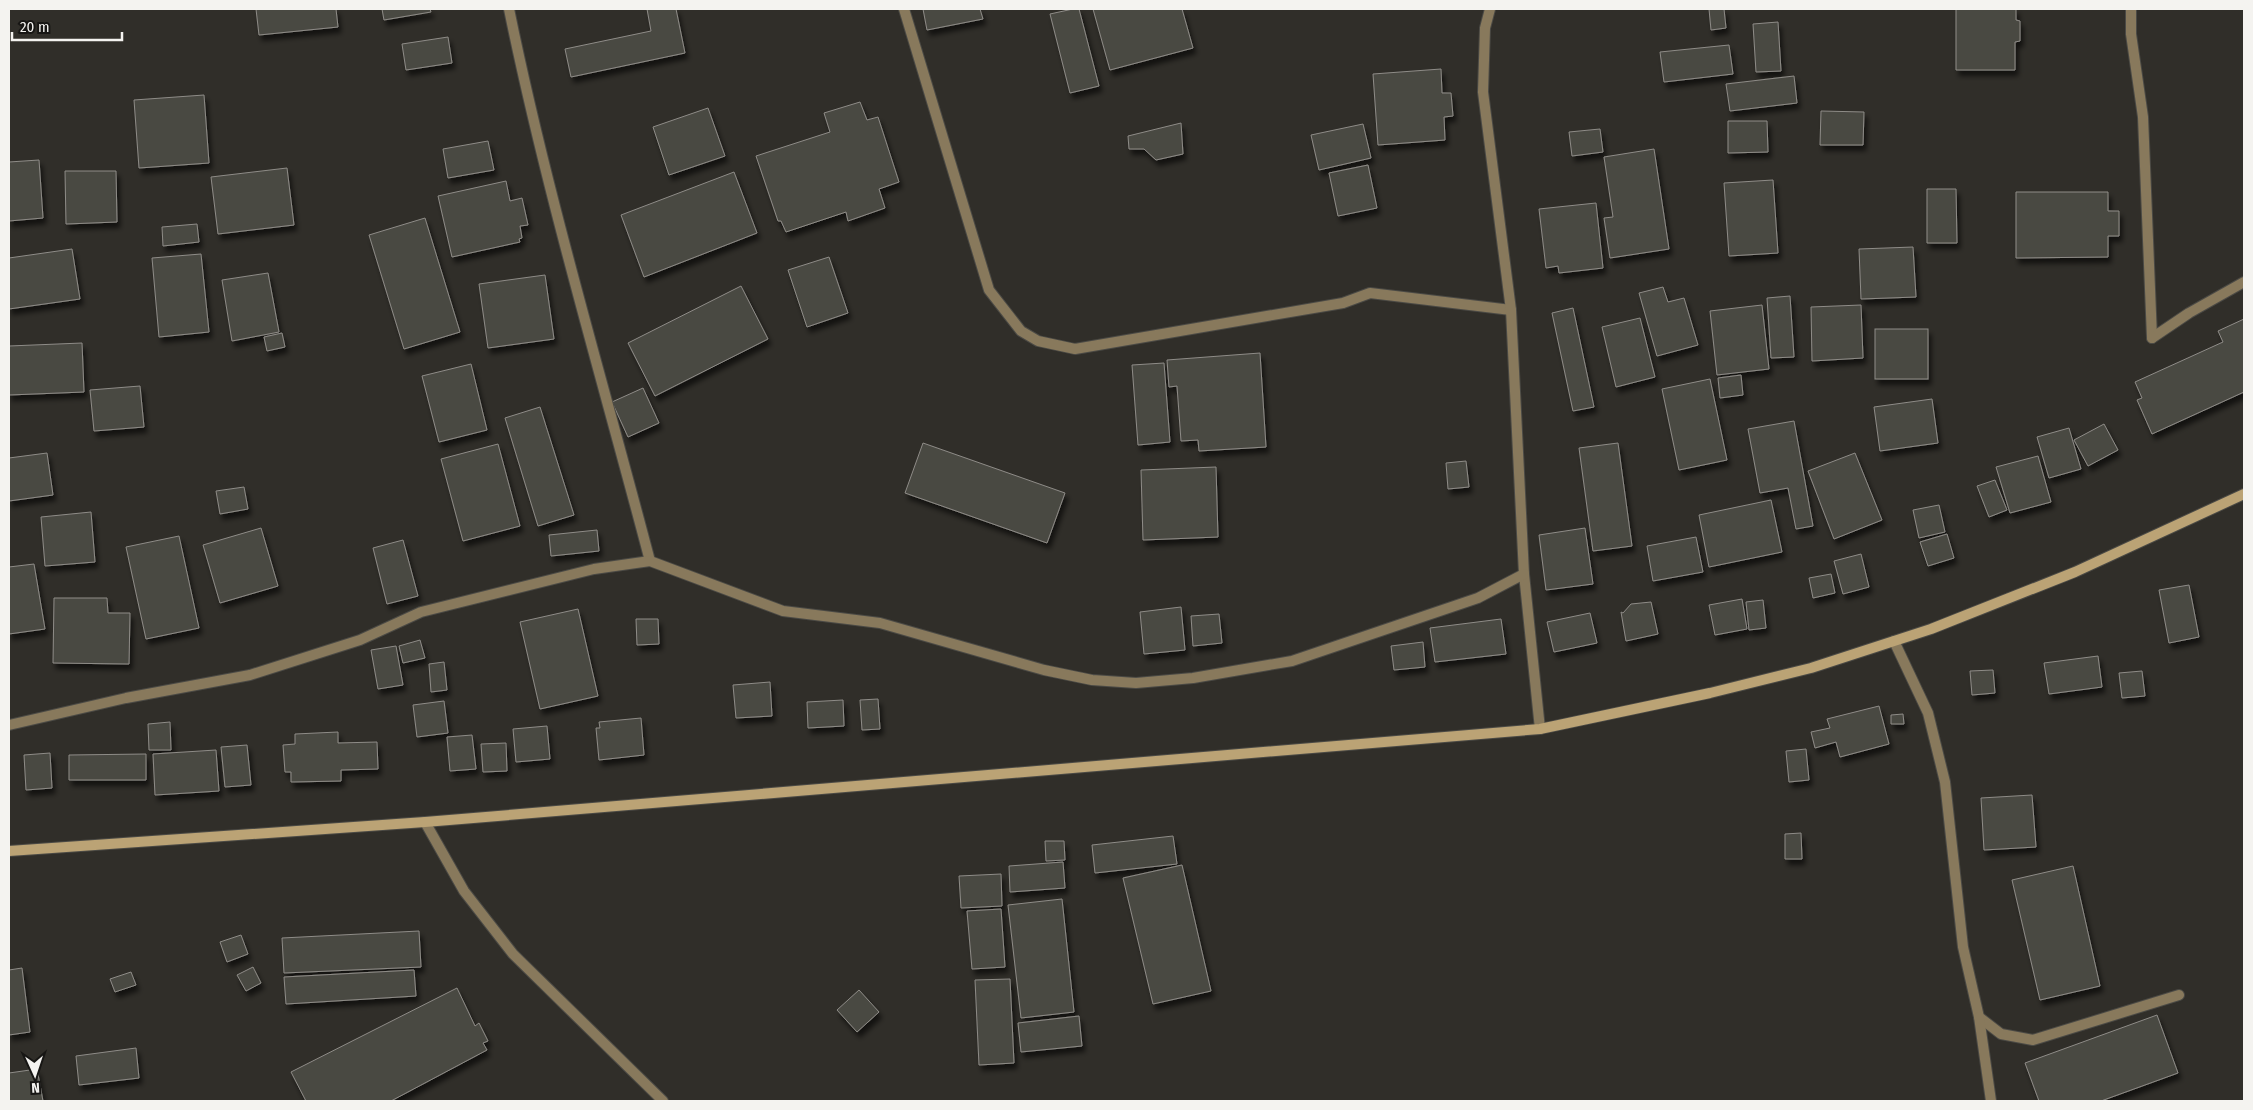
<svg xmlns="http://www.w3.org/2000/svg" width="2253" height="1110" viewBox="0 0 2253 1110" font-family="'Fira Sans Condensed',sans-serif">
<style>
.building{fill:#4a4843;stroke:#8e8c87;filter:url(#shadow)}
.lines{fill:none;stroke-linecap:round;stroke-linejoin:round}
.minor-casing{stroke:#4b4a45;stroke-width:12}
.secondary-casing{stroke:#4b4a45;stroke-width:12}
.minor{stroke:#88795c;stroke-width:10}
.secondary{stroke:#bba375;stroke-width:10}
</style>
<defs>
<filter id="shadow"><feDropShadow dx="3" dy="5.5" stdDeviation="2.5" flood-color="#0009"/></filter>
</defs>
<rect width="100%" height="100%" fill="#302e29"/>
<g class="building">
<path d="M256,9H336L338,27L259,35Z"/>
<path d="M382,9H430L431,12L384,20Z"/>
<path d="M647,9H676L685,53L571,77L565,49L651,31Z"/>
<path d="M923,9H980L983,19L927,30Z"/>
<path d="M1073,9H1079L1099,86L1070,93L1050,14Z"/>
<path d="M1093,9H1182L1193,48L1110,70Z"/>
<path d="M1709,9H1724L1726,28L1711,30Z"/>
<path d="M1956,9H2016V20L2020,21V41L2015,42V70H1956Z"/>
<path d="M1778,22L1781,71L1756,72L1753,24Z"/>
<path d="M448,37L452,63L406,70L402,44Z"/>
<path d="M1729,45L1733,74L1664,82L1660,52Z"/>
<path d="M1441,69L1442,93H1451L1453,116L1444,117L1445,140L1378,145L1373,74Z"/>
<path d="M1794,76L1797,103L1730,111L1726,84Z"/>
<path d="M204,95L209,163L139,168L134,100Z"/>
<path d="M860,102L867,120L878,117L899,182L879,189L885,208L848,221L846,212L786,232L781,221H778L756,156L830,132L824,113Z"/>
<path d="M708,108L725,156L669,175L653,127Z"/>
<path d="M1821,111L1864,112L1863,145H1820Z"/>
<path d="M1728,121H1767L1768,152L1728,153Z"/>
<path d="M1181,123L1183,154L1156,160L1144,149H1129L1128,136Z"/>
<path d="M1363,124L1371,158L1319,170L1311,135Z"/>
<path d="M1600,129L1603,152L1572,156L1569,132Z"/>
<path d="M488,141L494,170L448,178L443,149Z"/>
<path d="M1654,149L1669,249L1610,258L1604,218L1613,217L1604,157Z"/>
<path d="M39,160L43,218L9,221V162Z"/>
<path d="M1368,165L1377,208L1338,216L1329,173Z"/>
<path d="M287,168L294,225L218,234L211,177Z"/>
<path d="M65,171H116L117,222L66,224Z"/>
<path d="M734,172L757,233L644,277L621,215Z"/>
<path d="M1773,180L1778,253L1729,256L1724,183Z"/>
<path d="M506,181L510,201L522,198L528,225L520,226L522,238L519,239L520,242L452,257L438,196Z"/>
<path d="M1927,189H1956L1957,243H1927Z"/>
<path d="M2016,192H2108V211H2119V236H2108V257L2016,258Z"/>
<path d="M1596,203L1603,268L1559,273L1558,266L1546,268L1539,209Z"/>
<path d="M425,218L460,332L404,349L369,235Z"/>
<path d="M197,224L199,242L163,246L162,227Z"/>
<path d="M1913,247L1916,297L1861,299L1859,249Z"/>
<path d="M72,249L80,299L9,309V258Z"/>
<path d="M201,254L209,332L159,337L152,258Z"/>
<path d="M829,257L848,313L807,327L788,270Z"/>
<path d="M268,273L279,332L232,341L222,280Z"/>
<path d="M545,275L554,339L488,348L479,284Z"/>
<path d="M741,286L768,339L655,396L628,343Z"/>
<path d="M1663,287L1668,302L1684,298L1698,345L1657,356L1639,293Z"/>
<path d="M1790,296L1794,357L1771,358L1767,298Z"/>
<path d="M1762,305L1769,369L1717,375L1710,311Z"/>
<path d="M1861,305L1863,358L1812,361L1811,307Z"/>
<path d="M1573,308L1594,407L1573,411L1552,313Z"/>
<path d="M1640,318L1655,377L1616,387L1602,327Z"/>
<path d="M2244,319V392L2152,434L2137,400L2142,398L2135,382L2223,342L2218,331Z"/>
<rect x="1875" y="329" width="53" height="50"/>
<path d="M282,333L285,347L267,351L264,337Z"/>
<path d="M82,343L84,392L9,395V346Z"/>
<path d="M1260,353L1266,447L1199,451L1198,440L1181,441L1177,386L1169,387L1167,360Z"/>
<path d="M1164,363L1170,442L1138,445L1132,365Z"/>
<path d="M471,364L487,430L439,442L422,376Z"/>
<path d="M1741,375L1743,395L1720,398L1718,378Z"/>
<path d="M1710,379L1727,460L1679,470L1662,389Z"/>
<path d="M140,386L144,427L94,431L90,390Z"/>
<path d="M643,388L659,423L628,437L612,402Z"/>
<path d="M1932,399L1938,443L1880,451L1874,407Z"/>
<path d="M540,407L574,515L538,526L505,418Z"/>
<path d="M1794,421L1813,526L1796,529L1788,488L1760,493L1748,429Z"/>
<path d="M2104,424L2118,450L2088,466L2074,440Z"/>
<path d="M2069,428L2081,469L2049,478L2037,437Z"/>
<path d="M923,443L1065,493L1047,543L905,493Z"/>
<path d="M1618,443L1632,546L1593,551L1579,448Z"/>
<path d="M498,444L520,526L463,541L441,459Z"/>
<path d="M47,453L53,495L9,501V458Z"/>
<path d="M1855,453L1882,520L1834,539L1808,471Z"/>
<path d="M2038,456L2051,502L2010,513L1996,467Z"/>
<path d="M1466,461L1469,487L1448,489L1446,463Z"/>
<path d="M1216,467L1218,537L1143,540L1141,470Z"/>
<path d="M1995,480L2007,510L1989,517L1977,486Z"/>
<path d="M244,487L248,509L220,514L216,491Z"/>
<path d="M1771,500L1782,552L1709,567L1699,515Z"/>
<path d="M1939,505L1945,532L1919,538L1913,510Z"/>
<path d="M91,512L95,562L45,566L41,517Z"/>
<path d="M261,528L278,586L220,603L203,545Z"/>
<path d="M1585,528L1593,584L1546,590L1539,535Z"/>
<path d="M597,530L599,551L551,556L549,535Z"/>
<path d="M1947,534L1954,558L1928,566L1920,542Z"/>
<path d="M179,536L199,628L146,639L126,547Z"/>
<path d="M1696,537L1703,572L1653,581L1647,546Z"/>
<path d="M403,540L418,596L387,604L373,548Z"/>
<path d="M1861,554L1869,587L1843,594L1834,561Z"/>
<path d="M34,564L45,629L9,634V567Z"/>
<path d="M1831,574L1835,593L1813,598L1809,578Z"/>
<path d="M2189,585L2199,637L2169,643L2159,590Z"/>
<path d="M54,598H107L108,613H130L129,664L53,663Z"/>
<path d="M1742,599L1747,629L1715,635L1709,605Z"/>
<path d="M1763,600L1766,628L1749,630L1746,602Z"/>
<path d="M1651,602L1658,634L1626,641L1621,612L1623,613L1631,604Z"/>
<path d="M1181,607L1185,650L1144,654L1140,612Z"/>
<path d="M578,609L598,696L540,709L520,622Z"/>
<path d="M1590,613L1597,643L1554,652L1547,622Z"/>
<path d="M1219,614L1222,643L1193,646L1191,616Z"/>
<path d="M636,619H658L659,644L637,645Z"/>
<path d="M1501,619L1506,654L1435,662L1430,628Z"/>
<path d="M420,640L425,658L403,663L399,646Z"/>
<path d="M1423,642L1425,667L1394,670L1391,646Z"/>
<path d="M396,646L403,685L378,689L371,650Z"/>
<path d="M2098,656L2102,687L2049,694L2044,663Z"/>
<path d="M444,662L447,690L431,692L429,664Z"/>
<path d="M1993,670L1995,693L1972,695L1970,671Z"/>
<path d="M2142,671L2145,696L2122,698L2119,673Z"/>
<path d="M770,682L772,716L736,718L733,685Z"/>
<path d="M878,699L880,729L862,730L860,700Z"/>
<path d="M843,700L844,726L808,728L807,702Z"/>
<path d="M444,701L448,733L417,737L413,705Z"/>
<path d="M1879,706L1889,744L1840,757L1836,742L1815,748L1811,732L1830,728L1827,719Z"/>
<path d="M1903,714L1904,724H1891V715Z"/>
<path d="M641,718L644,755L599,760L596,728H600L599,722Z"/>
<path d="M170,722L171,750H149L148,724Z"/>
<path d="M547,726L550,759L516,762L513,729Z"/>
<path d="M338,732V743L377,742L378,769L341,770V781L291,782V772H285L283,745L295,744V734Z"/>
<path d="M472,735L476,769L450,771L447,737Z"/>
<path d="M506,743L507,771L483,772L481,744Z"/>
<path d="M247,745L251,785L225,787L221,747Z"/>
<path d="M1806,749L1809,780L1789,782L1786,751Z"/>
<path d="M216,750L219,791L155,795L153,754Z"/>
<path d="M50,753L52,788L26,790L24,755Z"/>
<path d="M146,754V780H69V755Z"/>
<path d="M2032,795L2036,847L1984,850L1981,798Z"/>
<path d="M1801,833L1802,859H1785V834Z"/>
<path d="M1173,836L1177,864L1095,873L1092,845Z"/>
<path d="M1045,841H1064L1065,860L1046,861Z"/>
<path d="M1063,862L1065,888L1010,892L1009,866Z"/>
<path d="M1182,865L1211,991L1153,1004L1123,878Z"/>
<path d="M2073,866L2100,986L2040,1000L2012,880Z"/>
<path d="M1001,874L1002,906L961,908L959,876Z"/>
<path d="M1062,899L1074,1012L1021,1018L1008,905Z"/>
<path d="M1001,909L1005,967L972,969L967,911Z"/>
<path d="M419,931L421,967L284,973L282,938Z"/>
<path d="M241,935L248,954L227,962L220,942Z"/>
<path d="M253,967L261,983L246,991L237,975Z"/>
<path d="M22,968L30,1032L9,1035V970Z"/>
<path d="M414,970L416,996L286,1004L284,977Z"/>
<path d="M131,972L136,985L115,992L110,979Z"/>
<path d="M1010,979L1014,1063L979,1065L975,980Z"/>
<path d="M457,988L475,1026L479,1023L488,1041L483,1043L487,1050L391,1101H306L291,1072Z"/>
<path d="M859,990L879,1012L857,1032L837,1010Z"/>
<path d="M2157,1015L2178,1073L2101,1101H2039L2025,1063Z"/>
<path d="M1079,1016L1082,1046L1021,1052L1018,1023Z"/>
<path d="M136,1048L139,1078L79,1085L76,1056Z"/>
<path d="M37,1069L43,1101H9V1073Z"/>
</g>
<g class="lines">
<g class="minor-casing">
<g id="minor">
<path d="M509,9C547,195 602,378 650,561"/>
<path d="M904,9L989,290L1021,331L1038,341L1075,349L1343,303L1370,293L1511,310"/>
<path d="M1490,9L1485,28L1483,92L1511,310L1524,574L1540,729"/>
<path d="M2131,9V34L2143,117L2152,338"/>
<path d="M2152,338L2189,313L2244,282"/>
<path d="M1894,641L1928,713L1945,782L1963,947L1979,1017L2001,1034L2033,1040L2179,995"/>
<path d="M9,725L126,698L250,675L360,640L421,612L594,569L650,561L783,611L880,623L1044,670L1092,680L1136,683L1193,678L1292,661L1478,598L1524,574"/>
<path d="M425,822L464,891L513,954L663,1101"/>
<path d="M1979,1017L1991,1101"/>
</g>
</g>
<g class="secondary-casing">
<path id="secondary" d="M9,851L425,822L1540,729L1710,693L1811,668L1931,629L2075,572L2244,494"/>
</g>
<use href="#minor" class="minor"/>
<use href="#secondary" class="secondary"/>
</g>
<rect width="2253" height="1110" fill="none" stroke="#f4f3f0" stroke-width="20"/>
<g transform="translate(35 1075) rotate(177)" stroke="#171614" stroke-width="4" paint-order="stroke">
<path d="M0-4L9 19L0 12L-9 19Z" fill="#f4f3f0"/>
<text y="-8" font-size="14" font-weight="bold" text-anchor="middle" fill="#f4f3f0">N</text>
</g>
<path d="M12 32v8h110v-8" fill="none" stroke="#f4f3f0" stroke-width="2.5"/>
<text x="20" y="32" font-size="15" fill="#f4f3f0" stroke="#171614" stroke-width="4" paint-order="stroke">20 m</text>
</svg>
